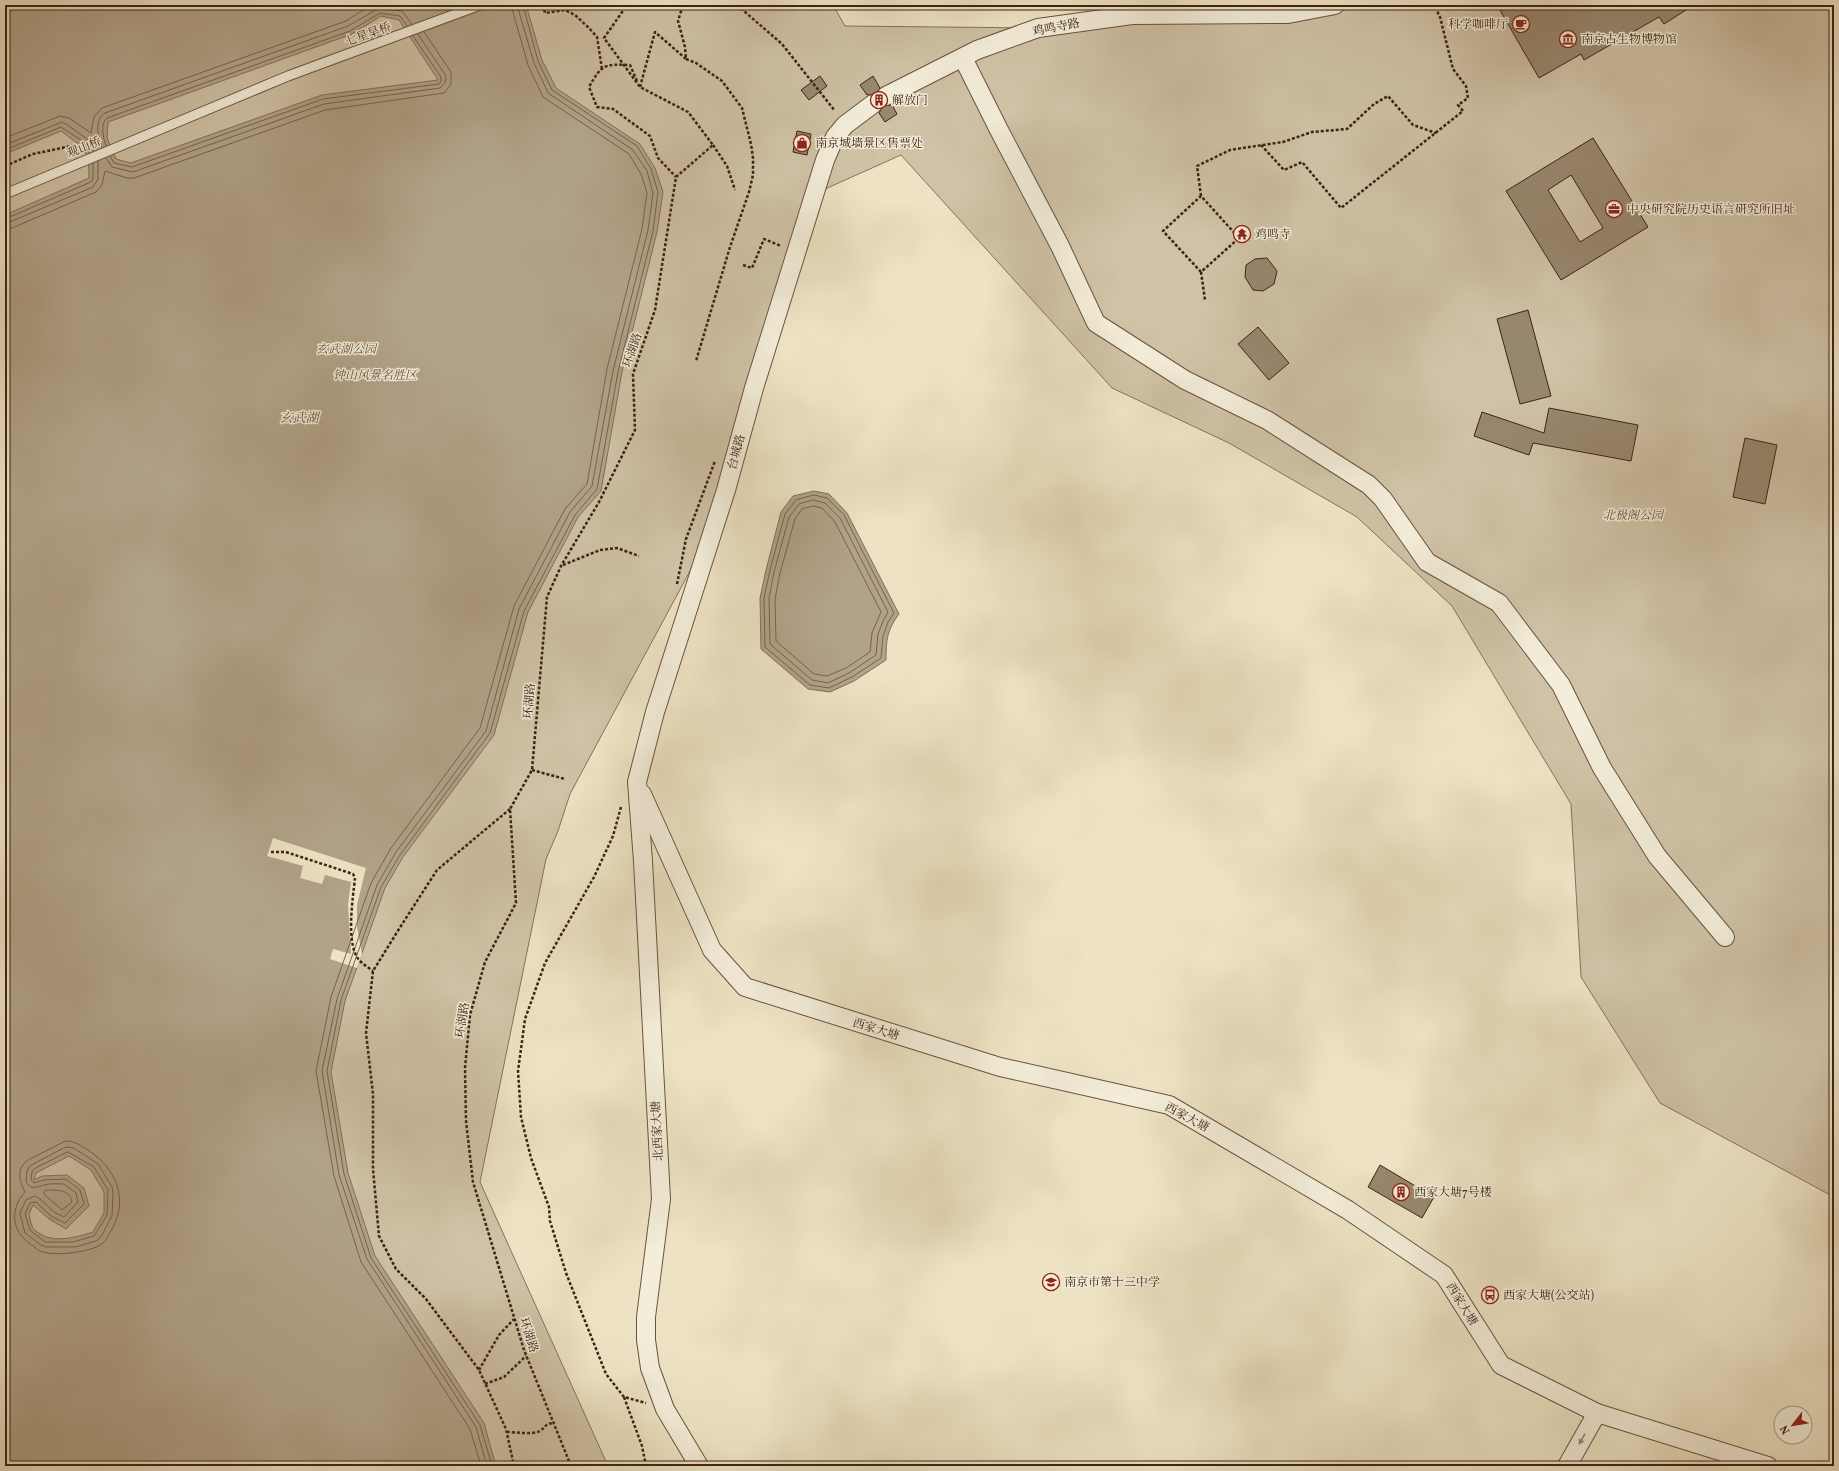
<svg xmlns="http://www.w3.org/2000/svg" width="1839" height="1471" viewBox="0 0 1839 1471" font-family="Vollkorn,'Noto Serif SC',serif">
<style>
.green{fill:#cfc2a6;stroke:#86725c}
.water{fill:#b1a288;stroke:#826f59;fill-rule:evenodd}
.pier{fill:#ede3c4}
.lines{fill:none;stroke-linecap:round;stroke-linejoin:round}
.shore{stroke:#76624e;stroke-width:1}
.building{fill:#98876f;stroke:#3c2313;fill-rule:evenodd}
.lane-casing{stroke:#68533f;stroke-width:11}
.street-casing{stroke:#68533f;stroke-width:20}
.path{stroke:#3c2313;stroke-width:2.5;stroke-dasharray:3 2;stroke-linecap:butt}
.lane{stroke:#f3edd9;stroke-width:9}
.street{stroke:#f3edd9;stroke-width:18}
.oneway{fill:#988876}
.labels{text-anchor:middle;stroke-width:3;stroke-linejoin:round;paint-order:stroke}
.poi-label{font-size:12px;fill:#3c2313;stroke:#f3edd9;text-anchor:start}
.street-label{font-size:12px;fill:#3c2313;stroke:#f3edd9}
.park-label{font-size:12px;font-style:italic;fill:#614b38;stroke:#f3edd9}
.water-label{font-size:13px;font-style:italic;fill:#654f3c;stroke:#f3edd9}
</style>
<rect width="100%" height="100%" fill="#ede3c4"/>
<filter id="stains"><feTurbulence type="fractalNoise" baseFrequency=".005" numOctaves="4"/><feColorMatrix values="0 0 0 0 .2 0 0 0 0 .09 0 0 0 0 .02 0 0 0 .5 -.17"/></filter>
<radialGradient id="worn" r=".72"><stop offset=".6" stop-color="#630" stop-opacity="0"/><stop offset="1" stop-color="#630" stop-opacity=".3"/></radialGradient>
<path class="green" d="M5,5H833L845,26L1038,28L1189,5H1834V1197L1660,1103L1581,977L1571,804L1452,606L1357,517L1229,443L1112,388L901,155L814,194L733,491L570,794L558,831L546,859L480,1182L608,1466H5Z"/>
<g class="water">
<path d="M5,5H526L542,60L556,88L640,144L655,168L663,192L657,232L622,372L601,491L578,517L528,612L494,735L403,857L385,888L345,1001L331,1072L348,1173L375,1256L484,1423L496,1466H5V215L89,178C89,148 83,148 61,131L5,154ZM381,16L399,20L438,80L322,95L131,163L116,159L107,138L108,122L352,34ZM69,1156L91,1170L104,1192V1213L93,1232C74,1238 49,1245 34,1229C31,1226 30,1218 29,1214L33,1205L49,1219L66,1229L89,1206L84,1188L67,1175L42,1176L34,1180L36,1173Z"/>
<path d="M814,491L829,494L847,513L899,614C887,630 886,640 886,660L854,681L830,692L808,689L761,649L760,598L766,570L781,512L793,496Z"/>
</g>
<path class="pier" d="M273,838L366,868L357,905V927L362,954L357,968L330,959L333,949L351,954L348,905L351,882L325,875L322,884L300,878L303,866L267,856Z"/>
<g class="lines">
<g class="shore">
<path d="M5,138L60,116L69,118L91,133L94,117L102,108L346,21L371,5"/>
<path d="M5,145L62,122L66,124L87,139L94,151"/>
<path d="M106,146C103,138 100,123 107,118L350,31L380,13L400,16L407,26"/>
<path d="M102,148C98,138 94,119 105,113L348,26L379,8L402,11L412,24"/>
<path d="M5,150L61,127L84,142L89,153"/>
<path d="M110,156L114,163L132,167L323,99L439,84L441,81V77L413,36"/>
<path d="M106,158L112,167L133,172L324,104L440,88L445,83L446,76L418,34"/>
<path d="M5,219L91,182L93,179V163"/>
<path d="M5,224L93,187L98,179V161"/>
<path d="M5,230L12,228L96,192L102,185L105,171L127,178H134L325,110L444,93L451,84V72L424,32"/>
<path d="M814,495L827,498L844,515L894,613L888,622L883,636L881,658L852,677L829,688L810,685L765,647L764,598L770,570L785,514L796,500Z"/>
<path d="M814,500L825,503L840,518L888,612L883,621L878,634L876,655L849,673L828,683L812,680L770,644L769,598L774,572L789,517L799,504Z"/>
<path d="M814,506L822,508L835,522L881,612L872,633L870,652L846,668L827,676L814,674L776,641L775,599L780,573L795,519L802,509Z"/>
<path d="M66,1141C75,1141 81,1146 88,1150C116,1168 129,1199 112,1229C109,1234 107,1240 102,1244C91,1252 53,1257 40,1251C36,1249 34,1246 30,1244C11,1230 10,1209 25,1192C19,1181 16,1168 28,1160Z"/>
<path d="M66,1147L74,1148L98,1164L112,1187L113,1192L112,1216L101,1237L96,1241L75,1247H46L41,1245L25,1233L20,1213L26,1200L35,1196L40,1199L54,1212L64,1217L78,1202L76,1193L64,1184C58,1184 50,1183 44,1185C36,1187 30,1191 26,1181L27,1171L30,1166Z"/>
<path d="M68,1152L94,1167L108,1190L107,1215L94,1236L73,1242H45L30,1230L25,1214L30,1203L36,1202L51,1216L65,1223L84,1204L80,1190L66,1179L44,1180L34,1183L31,1180L32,1172L34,1169Z"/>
<path d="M47,1190C57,1190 70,1189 72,1202L62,1210L44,1194V1192Z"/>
<path d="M481,1466L470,1429L361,1262L334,1176L316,1071L331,997L371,883L391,848L480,728L514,606L565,509L587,484L607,369L642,229L647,193L641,174L629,154L543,97L528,65L511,5"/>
<path d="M487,1466L476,1427L367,1259L339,1175L322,1071L337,999L377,885L396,852L486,731L519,609L570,512L592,486L613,371L648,230L653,193L647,171L633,150L548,93L534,63L517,5"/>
<path d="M492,1466L480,1425L371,1258L344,1174L327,1071L341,1000L381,887L400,855L490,733L524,611L575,515L597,489L618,372L653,231L658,192L651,169L637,146L552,90L538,61L523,5"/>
</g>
</g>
<g class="building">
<path d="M1497,5H1694L1664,24L1659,17L1584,60L1581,54L1539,78Z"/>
<path d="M820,76L827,86L809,100L801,90Z"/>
<path d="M873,76L880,88L876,94L867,95L860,85Z"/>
<path d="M892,105L897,114L885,122L879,113L883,106Z"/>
<path d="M797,131L811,134L807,155L793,152Z"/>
<path d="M1593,138L1648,227L1561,280L1506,191ZM1571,175L1603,228L1580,242L1548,190Z"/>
<path d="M1267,258L1277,271L1274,284L1263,291L1253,290L1245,277L1246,265L1255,259Z"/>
<path d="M1528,310L1551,396L1520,404L1497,319Z"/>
<path d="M1258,327L1289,363L1269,380L1238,344Z"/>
<path d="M1549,408L1638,425L1631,461L1533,443L1529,455L1474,436L1482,412L1544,433Z"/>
<path d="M1745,438L1777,445L1765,504L1733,497Z"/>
<path d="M1380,1165L1434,1197L1422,1218L1368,1187Z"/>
</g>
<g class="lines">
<g class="lane-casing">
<path id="lane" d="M5,194L288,76L480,5"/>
</g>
<g class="street-casing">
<g id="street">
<path d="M963,58L999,130L1060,246L1096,323L1185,380L1267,420L1369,485L1383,499L1427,562L1499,603L1561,685L1602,768L1657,856L1725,937"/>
<path d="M886,96L977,50L1038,28L1132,15L1288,14L1335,5"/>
<path d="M642,794L712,950L745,987L1000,1067L1169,1105L1348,1210L1444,1275L1501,1365L1597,1413L1768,1466"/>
<path d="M699,1466L665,1409L650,1368L646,1340V1317L661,1199L643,861L637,782L655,712L726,490L754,388L825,160L835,137L845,125L873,104"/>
<path d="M1567,1466L1597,1413"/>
</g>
</g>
<g class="path">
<path d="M543,5L545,13L565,10L575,15L589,28L597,37L602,69"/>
<path d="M737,5L782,44L835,111"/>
<path d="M686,59L696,63L722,81L742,108L751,144L753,158V175L749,192L730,247L696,361"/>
<path d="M637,81L630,65C604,64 602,64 589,87L597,107L613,109L650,136L658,158L676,177"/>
<path d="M640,87L655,32L686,59L685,47L678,21L683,5"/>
<path d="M713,145L727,166L735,190"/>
<path d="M1261,145L1284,170L1302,162L1341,208L1463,111L1458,105L1468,98L1466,86L1453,69L1440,17L1434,5"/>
<path d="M5,166L33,154L76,145L79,151"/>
<path d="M1201,196L1197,166L1230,150L1283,142L1312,132L1347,129L1374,104L1388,96L1413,125L1436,133"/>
<path d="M743,265L752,268L764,239L781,246"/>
<path d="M1201,272L1163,231L1201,196L1239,238L1201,272L1205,300"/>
<path d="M563,565L600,550L617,548L639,556"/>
<path d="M677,584L686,539L715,461"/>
<path d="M532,770L565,779"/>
<path d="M621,807L613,836L594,877L545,963L525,1019L518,1071L521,1117L531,1158L549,1207L550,1221L566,1273L606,1374L624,1397L646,1403"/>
<path d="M510,809L437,870L399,929L373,971L366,1033L373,1094V1169L379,1236L396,1269L426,1299L479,1370L506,1429L514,1466"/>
<path d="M271,852H286L295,855L353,874L355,878C353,898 345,946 360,961C364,965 369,968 373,971"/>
<path d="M479,1370L499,1335L514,1319"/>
<path d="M485,1384L504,1377L526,1356"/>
<path d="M624,1397L642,1446L646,1466"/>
<path d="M507,1432C516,1432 532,1435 540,1431C546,1427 544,1424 553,1423"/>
<path d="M571,1466L524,1350L473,1182L466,1121L465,1068L470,1015L485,962L516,903L510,809L532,770L547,597L561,566L599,502L635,430L633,374L655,310L676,177L713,145L688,112L640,87L604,38L627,5"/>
</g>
<use href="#lane" class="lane"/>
<use href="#street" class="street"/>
</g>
<defs><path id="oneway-solid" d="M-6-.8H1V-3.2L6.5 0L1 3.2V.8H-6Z"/></defs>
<use class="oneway" href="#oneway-solid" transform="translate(1582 1439) rotate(119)"/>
<defs>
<g id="cafe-ring" transform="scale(0.9)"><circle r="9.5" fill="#f3edd9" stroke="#8f2418" stroke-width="1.5"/><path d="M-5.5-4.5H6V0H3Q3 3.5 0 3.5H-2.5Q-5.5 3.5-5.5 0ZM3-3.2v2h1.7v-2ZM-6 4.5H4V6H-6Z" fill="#8f2418"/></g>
<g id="museum-ring" transform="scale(0.9)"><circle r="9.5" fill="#f3edd9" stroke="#8f2418" stroke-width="1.5"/><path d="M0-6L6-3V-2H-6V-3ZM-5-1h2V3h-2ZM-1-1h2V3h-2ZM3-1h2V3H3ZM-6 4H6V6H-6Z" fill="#8f2418"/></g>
<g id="building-ring" transform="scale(0.9)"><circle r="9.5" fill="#f3edd9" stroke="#8f2418" stroke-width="1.5"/><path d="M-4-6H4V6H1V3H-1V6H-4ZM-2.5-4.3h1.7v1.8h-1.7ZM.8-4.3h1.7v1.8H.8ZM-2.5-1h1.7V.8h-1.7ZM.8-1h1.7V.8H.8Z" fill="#8f2418"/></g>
<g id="shop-ring" transform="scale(0.9)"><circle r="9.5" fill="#f3edd9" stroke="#8f2418" stroke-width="1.5"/><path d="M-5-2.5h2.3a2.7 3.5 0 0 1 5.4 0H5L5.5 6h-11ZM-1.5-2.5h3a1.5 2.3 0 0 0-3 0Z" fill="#8f2418"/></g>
<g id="office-ring" transform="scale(0.9)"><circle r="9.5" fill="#f3edd9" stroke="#8f2418" stroke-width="1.5"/><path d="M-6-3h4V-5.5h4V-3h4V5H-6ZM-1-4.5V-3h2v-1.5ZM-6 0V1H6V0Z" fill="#8f2418"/></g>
<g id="temple-ring" transform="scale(0.9)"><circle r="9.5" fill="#f3edd9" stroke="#8f2418" stroke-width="1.5"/><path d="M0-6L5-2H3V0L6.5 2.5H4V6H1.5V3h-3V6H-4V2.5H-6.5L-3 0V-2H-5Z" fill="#8f2418"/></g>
<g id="school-ring" transform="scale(0.9)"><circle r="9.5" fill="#f3edd9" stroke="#8f2418" stroke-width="1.5"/><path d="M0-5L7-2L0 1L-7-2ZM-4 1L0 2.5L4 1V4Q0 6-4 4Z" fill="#8f2418"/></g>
<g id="bus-ring" transform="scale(0.9)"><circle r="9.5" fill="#f3edd9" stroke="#8f2418" stroke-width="1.5"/><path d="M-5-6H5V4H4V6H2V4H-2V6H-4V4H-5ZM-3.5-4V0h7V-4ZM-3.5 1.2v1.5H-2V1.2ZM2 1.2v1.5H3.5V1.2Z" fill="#8f2418"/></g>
</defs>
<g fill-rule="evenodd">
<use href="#cafe-ring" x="1521" y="24"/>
<use href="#museum-ring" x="1568" y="39"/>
<use href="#building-ring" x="879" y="100"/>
<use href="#shop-ring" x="802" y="143"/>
<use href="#office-ring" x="1614" y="209"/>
<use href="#temple-ring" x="1242" y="234"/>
<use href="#building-ring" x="1401" y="1192"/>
<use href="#school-ring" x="1051" y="1282"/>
<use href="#bus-ring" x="1490" y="1295"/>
</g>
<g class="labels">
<g class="poi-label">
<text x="1508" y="28" text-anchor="end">科学咖啡厅</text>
<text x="1581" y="43">南京古生物博物馆</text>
<text x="892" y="104">解放门</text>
<text x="815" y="147">南京城墙景区售票处</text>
<text x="1627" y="213">中央研究院历史语言研究所旧址</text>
<text x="1255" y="238">鸡鸣寺</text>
<text x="1414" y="1196">西家大塘7号楼</text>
<text x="1064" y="1286">南京市第十三中学</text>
<text x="1503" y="1299">西家大塘(公交站)</text>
</g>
<g class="street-label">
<text transform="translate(1056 27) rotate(-11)" y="4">鸡鸣寺路</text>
<text transform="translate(368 34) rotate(-20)" y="4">七星旱桥</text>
<text transform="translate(84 147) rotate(-22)" y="4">观山桥</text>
<text transform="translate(632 350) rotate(-71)" y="4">环湖路</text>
<text transform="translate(736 452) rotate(-75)" y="4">台城路</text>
<text transform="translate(529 701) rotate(-85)" y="4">环湖路</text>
<text transform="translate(462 1020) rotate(-81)" y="4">环湖路</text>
<text transform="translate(876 1029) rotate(17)" y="4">西家大塘</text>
<text transform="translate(1187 1117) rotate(28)" y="4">西家大塘</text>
<text transform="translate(657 1131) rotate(-93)" y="4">北西家大塘</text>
<text transform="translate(1462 1304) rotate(58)" y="4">西家大塘</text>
<text transform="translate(529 1335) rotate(72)" y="4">环湖路</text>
</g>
<g class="park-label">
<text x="346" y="353">玄武湖公园</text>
<text x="375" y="379">钟山风景名胜区</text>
<text x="1633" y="519">北极阁公园</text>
</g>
<g class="water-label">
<text x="299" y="422">玄武湖</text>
</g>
</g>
<rect width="1839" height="1471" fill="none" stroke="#ede3c4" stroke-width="20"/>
<rect x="6" y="6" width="1827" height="1459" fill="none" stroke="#3c2313" stroke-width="2"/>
<rect x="10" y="10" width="1819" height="1451" fill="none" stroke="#3c2313"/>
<g transform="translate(1793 1425) rotate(239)"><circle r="19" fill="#f3edd9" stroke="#aa9c8a"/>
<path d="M0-3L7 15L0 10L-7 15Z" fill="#8f2418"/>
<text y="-6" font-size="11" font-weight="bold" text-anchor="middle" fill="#3c2313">N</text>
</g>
<rect width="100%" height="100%" filter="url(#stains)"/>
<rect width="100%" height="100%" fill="url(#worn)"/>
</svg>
